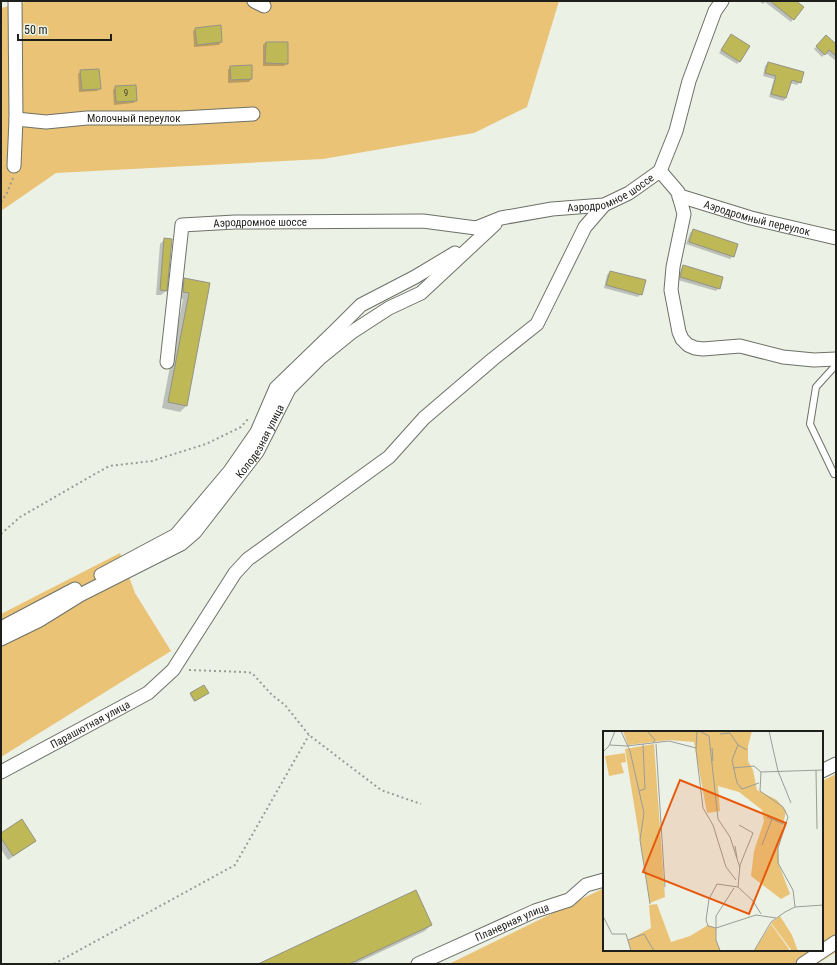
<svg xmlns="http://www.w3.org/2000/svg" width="837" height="965" viewBox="0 0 837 965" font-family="'Roboto Condensed',sans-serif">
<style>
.green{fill:#eac377}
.shadow{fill:#0003}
.building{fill:#bfb856;stroke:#939387}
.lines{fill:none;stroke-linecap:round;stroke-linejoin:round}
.lane-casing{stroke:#6d7167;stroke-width:8}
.street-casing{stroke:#6d7167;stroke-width:15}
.path{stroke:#989c94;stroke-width:2;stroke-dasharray:2 3;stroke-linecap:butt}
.lane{stroke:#fff;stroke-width:6}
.street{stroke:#fff;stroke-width:13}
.labels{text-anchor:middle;stroke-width:4;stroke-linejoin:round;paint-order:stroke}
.number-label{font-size:9px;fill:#46452a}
.street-label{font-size:11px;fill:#1e1f1b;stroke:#ecf1e6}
.inset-road{fill:none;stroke:#9a9d95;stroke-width:1}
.view{fill:#e8590c;fill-opacity:0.15;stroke:#e8590c;stroke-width:2}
.inset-edge{fill:none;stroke:#1e1f1b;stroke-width:2}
</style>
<rect width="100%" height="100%" fill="#ecf1e6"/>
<g class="green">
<path d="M30,1H559L527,107L474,133L323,159L56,173L1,211V8Z"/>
<path d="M120,553L135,593L171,651L1,757V614Z"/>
<path d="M836,774V952L817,964H449L604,888V950H822V781Z"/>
</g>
<g class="shadow">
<path d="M759,1H794L793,19L791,22L765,2L763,4Z"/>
<path d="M196,29L221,42L219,45L194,47L193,31Z"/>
<path d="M731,35L739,62L737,64L719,53Z"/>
<path d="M826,36L836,44V61L826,53L822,57L814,49Z"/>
<path d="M266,42L287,63L284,66H263V45Z"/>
<path d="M768,63L800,82L797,85L790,83L786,98L783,101L769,97L774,79L763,76L765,66Z"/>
<path d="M230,67L251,79L249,82L228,83V70Z"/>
<path d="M81,71L100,88L97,91L79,92L78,74Z"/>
<path d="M116,87L136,101L133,103L114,105L113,90Z"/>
<path d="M693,230L733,256L730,259L686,244L690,233Z"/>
<path d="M164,240L166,291L161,295H156L160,244Z"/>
<path d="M683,266L719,288L716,291L678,280L681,269Z"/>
<path d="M610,272L641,294L638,297L604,288L607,275Z"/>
<path d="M185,279L209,284L186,406L180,412L162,408L183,299L177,298L178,286Z"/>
<path d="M208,693L194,702L190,695L191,694Z"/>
<path d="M1,834L35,841L30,845L8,860L1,849Z"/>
<path d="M431,925L425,931L355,964H263Z"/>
</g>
<g class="building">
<path d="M770,1H796L804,7L794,20Z"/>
<path d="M221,25L222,42L197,45L195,28Z"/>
<path d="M731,34L750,46L740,62L721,50Z"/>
<path d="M826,35L836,44V56L829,50L825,55L816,46Z"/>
<path d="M266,42H288V64L265,63Z"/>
<path d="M768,62L804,72L801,83L792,80L786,98L771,94L776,76L765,73Z"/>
<path d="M252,65V79L231,80L230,66Z"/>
<path d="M99,69L101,89L82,90L80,70Z"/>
<path d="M136,85L137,101L116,102L115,86Z"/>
<path d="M693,229L738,244L734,257L689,242Z"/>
<path d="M164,238L172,239L167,291L160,290Z"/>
<path d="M683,265L723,277L720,289L680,277Z"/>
<path d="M610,271L646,280L642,295L606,285Z"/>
<path d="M184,278L210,283L187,406L168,402L189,293L183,292Z"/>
<path d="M204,685L209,693L195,701L190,693Z"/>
<path d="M22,819L36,841L13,856L1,838V833Z"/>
<path d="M416,890L432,925L349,964H258Z"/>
</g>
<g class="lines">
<g class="lane-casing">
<path id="lane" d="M834,474L810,424L816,387L836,365"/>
</g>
<g class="street-casing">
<g id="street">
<path d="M254,1L264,6"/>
<path id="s1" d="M16,119L46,122L87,118H181L253,114"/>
<path d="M14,166L16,119L15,1"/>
<path d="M660,171L678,192L684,214L673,267L671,290L679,332L682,339L688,345L695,348L703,349L740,346L783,357L814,360L836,359"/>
<path id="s2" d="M679,197H683L751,218L836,238"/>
<path id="s3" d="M167,362L182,225L235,222L423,221L476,228L501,218L552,209L604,205L629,193L660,171L676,131L689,81L715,11L722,1"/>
<path d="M101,575L176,535L230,471L257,432L276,388L335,331L361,305L415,277L455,253"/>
<path d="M1,628L75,589"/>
<path id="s4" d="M1,639L38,621L80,595L181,544L195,532L257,452L289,389L320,358L352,332L389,308L421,293L495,224"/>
<path d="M822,771L836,764"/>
<path id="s5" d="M1,772L148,693L173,670L235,573L248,559L389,457L424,418L493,359L537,324L585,227L604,205"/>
<path id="s6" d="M418,964L535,911L569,900L586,885L604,880"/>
<path d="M803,964L836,942"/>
</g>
</g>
<g class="path">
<path d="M1,202L7,193L13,178"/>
<path d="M1,534L20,517L109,466L152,461L206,444L241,427L248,419"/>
<path d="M189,670L244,672L252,673L272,695L285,705L309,735L381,790L421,804"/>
<path d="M54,964L235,865L309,735"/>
</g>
<use href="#lane" class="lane"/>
<use href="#street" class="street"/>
</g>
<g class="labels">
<g class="number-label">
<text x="126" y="96">9</text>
</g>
<g class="street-label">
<text dy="4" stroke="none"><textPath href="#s1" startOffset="118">Молочный переулок</textPath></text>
<text dy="4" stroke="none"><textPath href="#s3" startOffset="573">Аэродромное шоссе</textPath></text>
<text dy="4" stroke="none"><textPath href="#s2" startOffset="81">Аэродромный переулок</textPath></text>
<text dy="4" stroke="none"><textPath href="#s3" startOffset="216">Аэродромное шоссе</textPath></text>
<text dy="4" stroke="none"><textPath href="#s4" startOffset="334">Колодезная улица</textPath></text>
<text dy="4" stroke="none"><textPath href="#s5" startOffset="101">Парашютная улица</textPath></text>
<text dy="4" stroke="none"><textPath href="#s6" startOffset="103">Планерная улица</textPath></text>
</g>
</g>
<g transform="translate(603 731)">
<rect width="220" height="220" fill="#ecf1e6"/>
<path d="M20,0H149L145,15V30L150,39L154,59L174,69L183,80L175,118L176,134L187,163L178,168L148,145L151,120L161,90L159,79L136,61L115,55L117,80L104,82L91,11L66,9L25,14ZM51,13L62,166L47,172L22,18ZM22,22L23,31L18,32L21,42L6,45L2,25ZM54,173L68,211L87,205L105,194L113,197V209L118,220H28L25,209L48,197L46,174ZM177,185L189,204L195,220H189L168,192ZM168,193L186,218V220H151Z" fill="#eac377"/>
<path class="inset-road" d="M18,0L27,20L41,82L37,109L47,173M44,0L52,9L50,12M94,0L93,19L100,77L110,94L123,136L133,149M96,0L106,5L115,88L127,106L137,137M166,0L175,40L188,72M117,3L127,2L135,14L144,19M53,13L62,156M7,14L24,15L66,10L93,17M135,14L129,29L134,52L139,58L156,52M109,17L110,30M0,21L6,15L12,0M130,37L151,35L158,41L220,39M213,39L214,98M158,41L157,60L180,76L185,86L175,117V132L190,159L192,176M36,60L42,58L40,13M164,86L183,94M136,94L150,102L137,134L135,156L150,170L158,183M159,114L169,88M132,115L134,127M135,156L114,153L106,168L103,189L105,195L113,197L153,184L173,187M0,185L9,203H23L28,220M25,209L41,203L51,220M117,220L113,209V185L131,157M151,220L168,191L182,181L192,176L220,174"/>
<path class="view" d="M77,49L183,92L146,183L40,141Z"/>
<rect width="220" height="220" class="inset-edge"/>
</g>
<rect width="837" height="965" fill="none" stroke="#1e1f1b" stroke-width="4"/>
<path d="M18 34v6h93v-6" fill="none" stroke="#1e1f1b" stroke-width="2"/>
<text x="24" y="34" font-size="12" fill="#1e1f1b" stroke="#ecf1e6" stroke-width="3" paint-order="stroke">50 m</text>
</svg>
